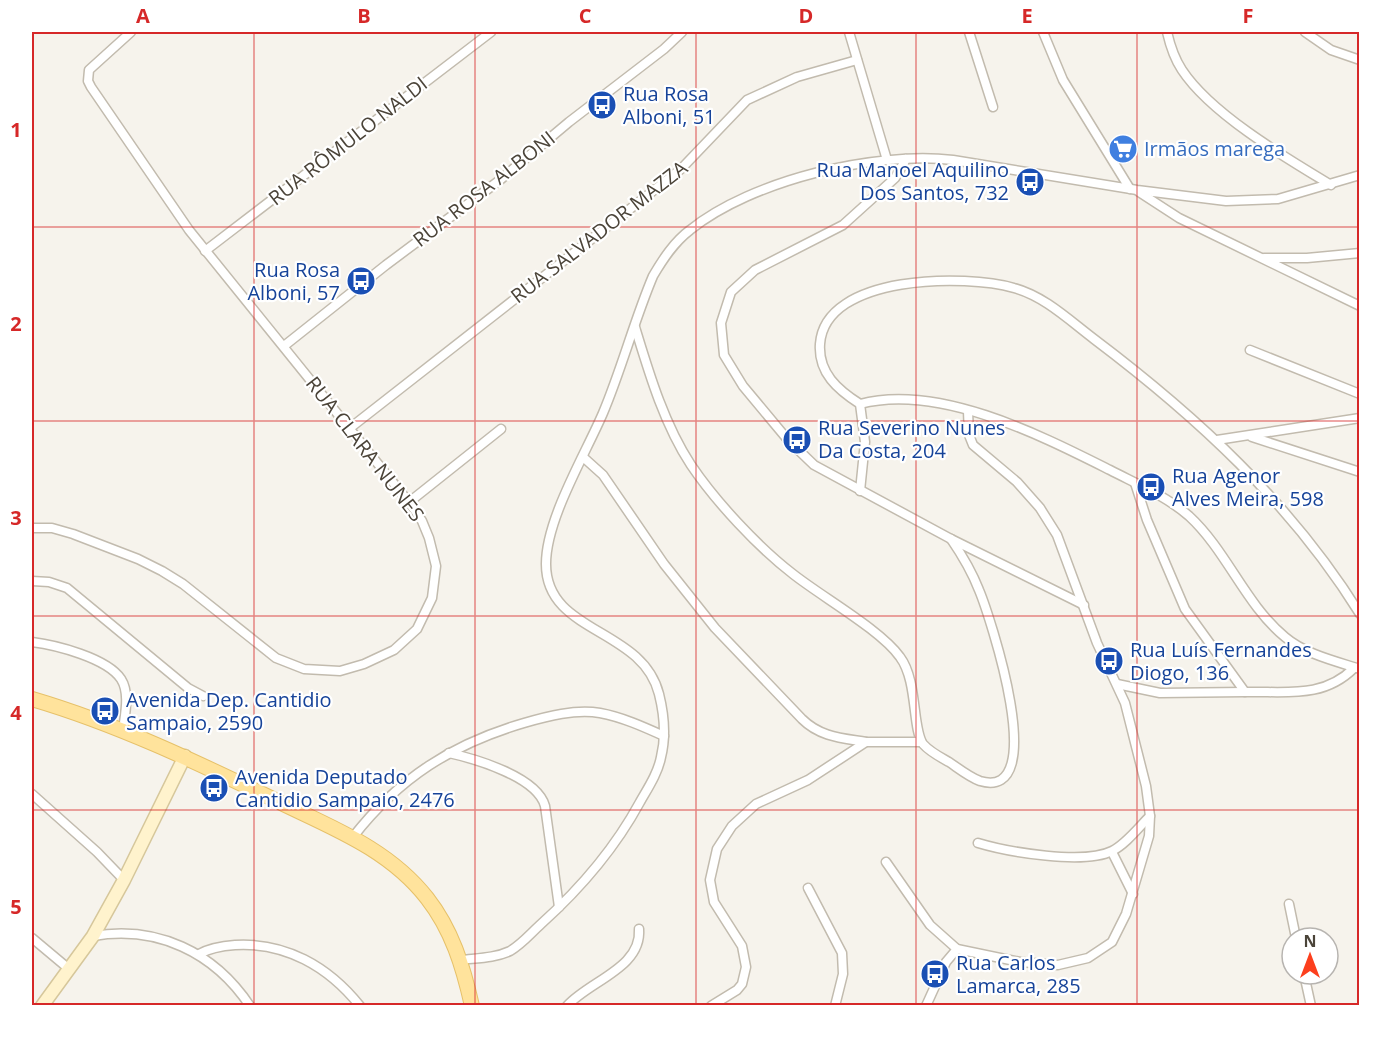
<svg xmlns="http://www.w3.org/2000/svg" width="1391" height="1037" viewBox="0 0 1391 1037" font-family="'Open Sans',sans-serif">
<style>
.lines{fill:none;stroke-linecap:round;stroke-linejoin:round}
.street-casing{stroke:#c2bbae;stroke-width:11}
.secondary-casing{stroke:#d6c79b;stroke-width:15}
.primary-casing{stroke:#e6c16a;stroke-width:16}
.street{stroke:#fff;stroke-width:8}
.secondary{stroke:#fff3cd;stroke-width:12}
.primary{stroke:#ffe39c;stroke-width:14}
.grid{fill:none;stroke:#d62828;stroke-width:1.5;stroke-opacity:0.55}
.labels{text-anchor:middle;stroke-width:4.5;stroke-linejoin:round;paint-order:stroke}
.transit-label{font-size:20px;fill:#164399;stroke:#fff;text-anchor:start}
.street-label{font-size:20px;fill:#4b4439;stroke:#fff}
.shop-label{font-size:20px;fill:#366cbe;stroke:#fff;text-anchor:start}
.neatline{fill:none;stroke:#d62828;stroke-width:2}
.grid-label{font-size:20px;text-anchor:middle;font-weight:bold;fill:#d62828}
</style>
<rect width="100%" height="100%" fill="#f6f3ec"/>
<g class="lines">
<g class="street-casing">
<g id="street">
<path d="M849,32L887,160"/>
<path d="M969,32L993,107"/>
<path d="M1043,32L1063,80L1130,189"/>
<path d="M1167,32C1170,45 1174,58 1182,70C1211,114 1286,158 1331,185"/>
<path d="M1305,32L1331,50L1360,60"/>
<path d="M906,159L895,178L843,225L755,270L731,292L721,323L724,355L743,386L788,440L814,465L951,539L1084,605"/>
<path d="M1139,192L1179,218L1360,306"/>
<path d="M205,251L491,32"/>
<path d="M1264,258H1307L1360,253"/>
<path d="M635,327C649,373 664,424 691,465C716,502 758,547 793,574C822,597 881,630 900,657C918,681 912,729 923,744C930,752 940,757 949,762C958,768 969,777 980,781C1052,802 989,614 979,590C972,572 962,555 951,539"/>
<path d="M284,346L386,265L500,180L569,122L664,49L682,32"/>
<path d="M1250,350L1360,394"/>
<path d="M860,404C939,383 1042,436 1110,470C1137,484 1166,496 1189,516C1227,551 1245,604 1285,637C1305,654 1335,661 1360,669"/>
<path d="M350,428L681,169L747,100L797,77L857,60"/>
<path d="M1252,437L1360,472"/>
<path d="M1217,440L1360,418"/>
<path d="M583,457L603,475L664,564L715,628L802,719C820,737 842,738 866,742"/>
<path d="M1135,483L1147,520L1185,609L1245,692C1286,691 1323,699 1354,668"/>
<path d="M860,491L865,442L860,404C838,390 818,373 820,344C825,274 967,274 1014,288C1044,296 1069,320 1094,339C1196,416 1291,503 1360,614"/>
<path d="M408,503L501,429"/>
<path d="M32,528H52L73,534L138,559L162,571L183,584L276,658L304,669L340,671L364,664L394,650L417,629L432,598L436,566L429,538L422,521L412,506L189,230L91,87L88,81L89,70L131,32"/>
<path d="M32,581L49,582L67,588L188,688L203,696"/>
<path d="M32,642C56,645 107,658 121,679C130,693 125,714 123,730"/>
<path d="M1117,684L1160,693L1245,692"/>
<path d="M449,753C476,759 537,777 545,806L559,907"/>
<path d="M32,794L97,852L124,880"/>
<path d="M353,837C399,778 452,744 524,723C548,716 575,709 600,713C622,717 644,727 664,736"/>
<path d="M978,843C1008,852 1084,865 1112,851C1126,844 1139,827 1150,816"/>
<path d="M1112,852L1133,894"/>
<path d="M886,862L930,925L957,949L1020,962L1058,965L1088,958L1112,942L1126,914L1149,836L1150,816L1146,786L1125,703L1097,643L1057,535L1040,508L1017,482L973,445L969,435L968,411"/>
<path d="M808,888L842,953L843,974L835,1006"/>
<path d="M1289,904L1296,938"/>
<path d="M93,936C157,925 214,952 250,1006"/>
<path d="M32,938L69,969"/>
<path d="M199,954C210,948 221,946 235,945C285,942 328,966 360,1006"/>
<path d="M461,960C478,958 495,958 510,951C522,944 530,934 541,924C581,888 614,850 640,802C648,788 658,773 661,757C666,737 664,714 659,694C642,627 546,634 546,564C546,519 585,455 603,413C622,368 634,321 653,276C663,259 674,242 690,230C752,180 875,151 953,160L1137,190L1226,201L1278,199L1360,175"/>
<path d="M1304,974L1311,1006"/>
<path d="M567,1006C589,981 642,968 639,929"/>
<path d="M711,1006L737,990L742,984L746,967L742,946L714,902L710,880L717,849L732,826L756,804L808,780L866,742H921"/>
<path d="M926,1006L946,962L957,949"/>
</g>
</g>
<g class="secondary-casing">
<path id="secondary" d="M42,1006L93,936L124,880L185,756"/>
</g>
<g class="primary-casing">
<path id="primary" d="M32,699C117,724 196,762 275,800C330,827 388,848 427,898C452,930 463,966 472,1006"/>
</g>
<use href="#street" class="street"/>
<use href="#secondary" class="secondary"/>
<use href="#primary" class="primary"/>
</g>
<path class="grid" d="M254,32V1006M475,32V1006M696,32V1006M916,32V1006M1137,32V1006M32,227H1360M32,421H1360M32,616H1360M32,810H1360"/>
<defs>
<g id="bus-disc" transform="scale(1.5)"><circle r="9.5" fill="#1a4fb4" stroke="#fff"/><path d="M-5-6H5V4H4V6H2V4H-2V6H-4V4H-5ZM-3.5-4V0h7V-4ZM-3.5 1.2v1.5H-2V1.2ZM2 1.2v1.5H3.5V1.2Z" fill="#fff"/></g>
<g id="supermarket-disc" transform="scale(1.5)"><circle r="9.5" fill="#3f7fe0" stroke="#fff"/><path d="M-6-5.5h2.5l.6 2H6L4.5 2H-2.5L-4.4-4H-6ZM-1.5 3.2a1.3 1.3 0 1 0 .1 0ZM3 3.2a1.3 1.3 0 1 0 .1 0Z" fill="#fff"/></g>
</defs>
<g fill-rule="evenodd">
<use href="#bus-disc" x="602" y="105"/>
<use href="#supermarket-disc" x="1123" y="149"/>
<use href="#bus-disc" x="1030" y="182"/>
<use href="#bus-disc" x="361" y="281"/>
<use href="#bus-disc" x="797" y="440"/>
<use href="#bus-disc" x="1151" y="487"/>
<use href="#bus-disc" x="1109" y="661"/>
<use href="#bus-disc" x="105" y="711"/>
<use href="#bus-disc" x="214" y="788"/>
<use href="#bus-disc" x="935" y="974"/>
</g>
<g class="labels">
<g class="transit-label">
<text x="623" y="101">Rua Rosa<tspan x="623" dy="23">Alboni, 51</tspan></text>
<text x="1009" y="177" text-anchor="end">Rua Manoel Aquilino<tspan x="1009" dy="23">Dos Santos, 732</tspan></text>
<text x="340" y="277" text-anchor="end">Rua Rosa<tspan x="340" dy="23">Alboni, 57</tspan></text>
<text x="818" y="435">Rua Severino Nunes<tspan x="818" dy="23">Da Costa, 204</tspan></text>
<text x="1172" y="483">Rua Agenor<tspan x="1172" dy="23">Alves Meira, 598</tspan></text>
<text x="1130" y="657">Rua Luís Fernandes<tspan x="1130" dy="23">Diogo, 136</tspan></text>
<text x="126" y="707">Avenida Dep. Cantidio<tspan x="126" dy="23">Sampaio, 2590</tspan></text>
<text x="235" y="784">Avenida Deputado<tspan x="235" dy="23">Cantidio Sampaio, 2476</tspan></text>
<text x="956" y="970">Rua Carlos<tspan x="956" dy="23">Lamarca, 285</tspan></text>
</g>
<g class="street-label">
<text transform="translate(348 141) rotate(-38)" y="7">RUA RÔMULO NALDI</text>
<text transform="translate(484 189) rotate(-38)" y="7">RUA ROSA ALBONI</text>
<text transform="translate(599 232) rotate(-38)" y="7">RUA SALVADOR MAZZA</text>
<text transform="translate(365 449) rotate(52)" y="7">RUA CLARA NUNES</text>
</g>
<g class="shop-label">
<text x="1144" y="156">Irmãos marega</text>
</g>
</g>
<rect width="1391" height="1037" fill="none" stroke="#ffffff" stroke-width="66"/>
<g transform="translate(1310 956)"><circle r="28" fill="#ffffff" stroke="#b7b4b0" stroke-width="1.5"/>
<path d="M0-4.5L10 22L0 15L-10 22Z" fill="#fc3f1d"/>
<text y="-9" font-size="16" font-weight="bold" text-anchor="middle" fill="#4b4439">N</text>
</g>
<rect x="33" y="33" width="1325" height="971" class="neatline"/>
<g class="grid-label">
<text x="143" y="23">A</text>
<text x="364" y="23">B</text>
<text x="585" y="23">C</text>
<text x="806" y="23">D</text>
<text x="1027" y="23">E</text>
<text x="1248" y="23">F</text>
<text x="16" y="137">1</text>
<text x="16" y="331">2</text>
<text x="16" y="525">3</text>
<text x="16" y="720">4</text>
<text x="16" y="914">5</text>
</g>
</svg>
